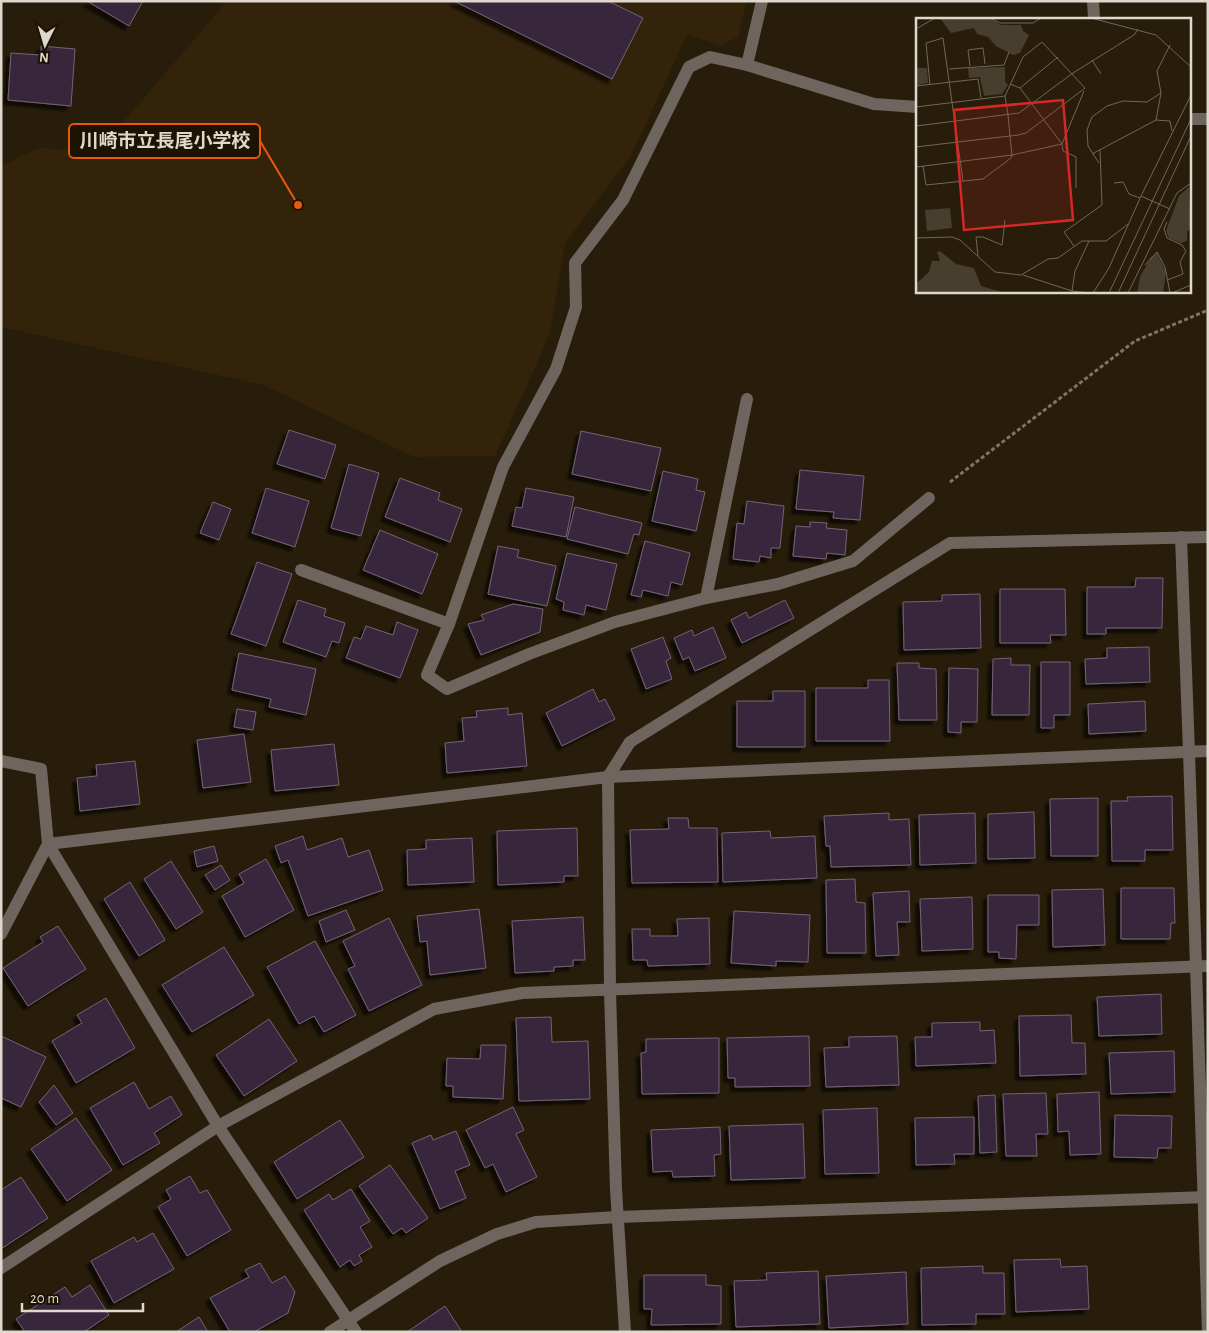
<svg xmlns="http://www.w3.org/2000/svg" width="1209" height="1333" viewBox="0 0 1209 1333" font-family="'Alegreya Sans','Noto Sans JP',sans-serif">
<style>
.built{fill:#32230a}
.building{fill:#39273d;stroke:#726376;filter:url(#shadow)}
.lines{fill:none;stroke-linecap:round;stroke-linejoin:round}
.path{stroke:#7e7566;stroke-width:3;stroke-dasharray:4 2.5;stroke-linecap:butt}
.minor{stroke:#6e665e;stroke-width:12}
.inset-road{fill:none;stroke:#716858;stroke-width:1}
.view{fill:#d62828;fill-opacity:0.15;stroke:#d62828;stroke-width:2.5}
.inset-edge{fill:none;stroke:#dfd8cc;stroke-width:2.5}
.leader{fill:none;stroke:#e8590c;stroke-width:2}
.callout-dot{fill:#e8590c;stroke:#1e1303;stroke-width:2}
.callout{fill:#1e1303;stroke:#e8590c;stroke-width:2}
.callout-label{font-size:19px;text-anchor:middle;font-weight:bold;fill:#dfd8cc}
</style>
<defs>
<filter id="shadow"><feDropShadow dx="-4.5" dy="4.5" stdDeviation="1" flood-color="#0009"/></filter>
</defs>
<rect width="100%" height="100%" fill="#271d0a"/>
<path class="built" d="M227,1H747L738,37L721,45L687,35L631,156L565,243L550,334L495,456L414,457L263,385L1,327V166L37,148L99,150Z"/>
<g class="building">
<path d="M87,1H143L129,26Z"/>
<path d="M454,1H608L643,18L612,79Z"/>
<path d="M41,46L75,49L71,106L8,100L11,53L41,55Z"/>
<path d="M289,430L336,445L325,479L277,464Z"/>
<path d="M581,431L661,448L651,491L572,474Z"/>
<path d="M349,464L379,473L361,536L331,528Z"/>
<path d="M800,470L864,476L860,520L833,518L834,512L796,509Z"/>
<path d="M663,471L698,479L696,490L705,492L696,531L652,521Z"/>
<path d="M400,478L440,493L438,500L462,509L450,542L385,517Z"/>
<path d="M266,488L309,501L295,547L252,533Z"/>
<path d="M526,488L574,497L566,537L512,526L516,507L522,508Z"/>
<path d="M747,501L784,506L780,548H771V558L760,556L759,562L733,559L737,523L744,524Z"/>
<path d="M213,502L231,509L219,540L200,533Z"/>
<path d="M575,507L642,523L639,535L634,534L628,554L567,539Z"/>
<path d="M810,522L827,523L826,528L847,530L845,555L827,553L826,559L793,556L796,526L810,527Z"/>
<path d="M380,530L438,554L422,594L363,570Z"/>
<path d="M645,541L690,553L682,585L671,582L668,596L643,590L641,597L631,595Z"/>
<path d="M498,546L519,550L517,557L556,566L547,606L488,594Z"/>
<path d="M567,553L617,564L606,610L586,605L584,615L563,610L564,602L556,599Z"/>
<path d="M257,562L292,574L266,646L231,634Z"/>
<path d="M1136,578H1163L1162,628H1106V634H1087V587H1135Z"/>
<path d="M1000,589H1065L1066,635H1050L1051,643H1000Z"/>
<path d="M980,594L981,648L904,650L903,602L942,601V595Z"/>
<path d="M298,600L326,609L324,616L345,623L339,643L332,641L326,657L283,642Z"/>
<path d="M785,600L794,618L742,643L731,620L746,612L749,618Z"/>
<path d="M513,604L543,609L540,632L481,655L468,624L484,620L481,615Z"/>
<path d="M397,622L418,630L400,678L346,658L354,637L361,639L366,626L393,635Z"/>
<path d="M713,627L726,658L695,671L689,657L683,660L674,638L692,630L694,636Z"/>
<path d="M663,637L671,658L666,661L672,679L646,689L631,649Z"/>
<path d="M1149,647L1150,682L1086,684L1085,659L1107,658V648Z"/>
<path d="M239,653L316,669L306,715L269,707L271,699L232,690Z"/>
<path d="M1011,658V665H1030L1029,715H992L993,659Z"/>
<path d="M1041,662H1070V715H1054V728H1041Z"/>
<path d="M897,663H919V668L936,669L937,720H899Z"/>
<path d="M949,668L978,669L977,722H961V733L948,732Z"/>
<path d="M868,680H889L890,741H816V688H868Z"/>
<path d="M593,689L599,702L605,699L615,719L562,746L546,713Z"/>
<path d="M773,691H805V747H737V701H773Z"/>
<path d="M1145,701L1146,731L1089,734L1088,704Z"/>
<path d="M508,708V715L522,713L527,766L447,773L445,743L464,741L462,718L477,717L476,711Z"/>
<path d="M237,709L256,712L253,730L234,727Z"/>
<path d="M244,734L251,782L203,788L197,740Z"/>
<path d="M334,744L339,785L275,791L271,750Z"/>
<path d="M135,761L140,804L80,811L77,778L97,776L96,765Z"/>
<path d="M1172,796L1173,850H1145V861H1112L1111,801H1128L1127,797Z"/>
<path d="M1098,798V856H1051L1050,799Z"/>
<path d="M1034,812L1035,858L988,859V814Z"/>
<path d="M889,813V820L909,819L911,865L831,867L830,846H826L824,816Z"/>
<path d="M975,813L976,863L920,865L919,815Z"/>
<path d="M668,818H688L689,828H717L718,882L632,883L630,830L669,829Z"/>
<path d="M577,828L578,876H564V882L498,885L497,831Z"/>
<path d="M770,831L771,838L815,836L817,878L723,882L722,833Z"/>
<path d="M303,836L307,850L342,838L348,857L369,850L383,890L308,916L288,860L281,863L275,846Z"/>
<path d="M472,838L474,882L408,885L407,850L426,849V840Z"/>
<path d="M214,846L218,861L197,867L194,851Z"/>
<path d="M266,859L294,910L245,937L222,896L244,883L239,874Z"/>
<path d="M171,861L203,912L176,929L144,879Z"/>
<path d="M221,865L230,880L215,890L205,875Z"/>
<path d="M855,879L856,902L865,903L866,953H827L826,880Z"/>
<path d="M130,882L165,940L139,956L104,899Z"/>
<path d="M1121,888H1174L1175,923H1171L1170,939H1121Z"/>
<path d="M1103,889L1105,945L1053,947L1052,890Z"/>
<path d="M909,891L910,922H897L899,955L876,956L873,893Z"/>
<path d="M988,895H1039V925H1017L1016,959L999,958V952H988Z"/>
<path d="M972,897L973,949L922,951L920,899Z"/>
<path d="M479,909L486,968L430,975L427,941L420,942L417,916Z"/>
<path d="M346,910L355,930L326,942L319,921Z"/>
<path d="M734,911L810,915L808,962L776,961V966L731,963Z"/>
<path d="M583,917L585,960H573V966L554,967V971L515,973L512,921Z"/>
<path d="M389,918L422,985L369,1011L348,969L355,966L343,941Z"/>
<path d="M709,918L710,964L648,966L647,960H633L632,929H650V936H678L677,919Z"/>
<path d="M58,926L86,969L28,1006L3,968L43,942L40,937Z"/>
<path d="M315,941L356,1015L324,1032L314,1016L299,1024L267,967Z"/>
<path d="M224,947L254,995L192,1032L162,985Z"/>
<path d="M1161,994L1162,1034L1099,1036L1097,997Z"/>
<path d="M106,998L135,1048L76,1083L52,1041L82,1023L77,1015Z"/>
<path d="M1071,1015L1072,1043H1085L1086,1074L1020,1076L1019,1016Z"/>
<path d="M551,1017L552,1042L588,1041L590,1099L519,1101L516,1018Z"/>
<path d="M269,1019L297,1061L244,1096L216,1055Z"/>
<path d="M980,1022V1031L994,1030L996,1063L916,1066L915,1037H932V1023Z"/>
<path d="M1,1036L46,1057L21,1107L1,1098Z"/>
<path d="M809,1036L810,1086L735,1087V1078H728L727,1038Z"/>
<path d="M897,1036L899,1085L826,1087L824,1048L849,1047V1037Z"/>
<path d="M719,1038V1093L642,1094L641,1053L646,1052V1039Z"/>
<path d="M481,1045H506L503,1099L453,1097V1086H446L447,1058L480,1059Z"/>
<path d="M1174,1051L1175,1092L1111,1094L1109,1053Z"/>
<path d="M134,1082L149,1109L171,1096L182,1115L154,1133L160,1143L123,1165L90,1108Z"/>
<path d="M54,1085L73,1113L56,1125L39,1102Z"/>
<path d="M1099,1092L1101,1154L1070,1155L1069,1131L1058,1132L1057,1094Z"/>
<path d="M1046,1093L1048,1134H1036L1037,1156H1006L1003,1094Z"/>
<path d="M995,1095L997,1152L980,1153L978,1096Z"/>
<path d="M513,1107L524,1130L516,1134L537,1177L506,1192L493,1164L485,1168L466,1130Z"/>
<path d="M877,1108L879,1173L825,1174L823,1110Z"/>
<path d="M1115,1115L1172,1116L1171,1148H1158L1157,1158L1114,1157Z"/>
<path d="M974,1117V1154H954L955,1164L916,1165L915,1118Z"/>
<path d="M76,1118L112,1170L67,1201L31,1149Z"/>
<path d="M340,1120L364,1157L297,1199L274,1162Z"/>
<path d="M803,1124L805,1178L731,1180L729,1126Z"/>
<path d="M720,1127L721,1154L714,1155L715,1176L673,1177L672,1171L653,1172L651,1130Z"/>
<path d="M456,1131L470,1165L455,1171L466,1198L440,1209L412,1143L431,1135L433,1140Z"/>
<path d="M390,1165L428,1218L406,1233L402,1228L393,1234L359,1186Z"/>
<path d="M190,1176L200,1193L207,1190L231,1230L187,1256L158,1207L171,1199L166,1190Z"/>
<path d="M21,1177L48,1218L1,1249V1190Z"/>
<path d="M351,1189L370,1221L360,1227L372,1247L359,1255L362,1261L354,1266L350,1260L340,1267L304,1210L329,1194L333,1200Z"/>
<path d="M153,1233L174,1269L114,1303L91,1261L134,1237L137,1242Z"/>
<path d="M1060,1259L1061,1267L1087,1266L1089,1309L1016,1312L1014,1260Z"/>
<path d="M260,1263L272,1283L285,1276L295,1292L288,1313L254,1332H230L210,1298L249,1277L245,1270Z"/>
<path d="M983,1266V1273H1004L1005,1314H976V1324L922,1325L921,1268Z"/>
<path d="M818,1271L820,1324L736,1327L734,1281L767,1280L766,1273Z"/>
<path d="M906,1272L908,1324L829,1328L826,1276Z"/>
<path d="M644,1275H706V1285L721,1286V1324L651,1325L652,1309H644Z"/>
<path d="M90,1285L109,1315L84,1332H25L16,1319L65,1287L72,1297Z"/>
<path d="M445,1306L462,1332H407Z"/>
<path d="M199,1317L208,1332H176Z"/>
</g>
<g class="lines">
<path class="path" d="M950,482L1135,341L1208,310"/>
<g class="minor">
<path d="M1093,1L1094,19"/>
<path d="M747,65L762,1"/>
<path d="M918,107L874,104L747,65L710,57L689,67L623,200L575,263L576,307L556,369L503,467L449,624L427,675L447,689L529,654L615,622L706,598L778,584L853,561L929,498"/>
<path d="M1190,119H1208"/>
<path d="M1181,537L1189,752L1208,1332"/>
<path d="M301,570L449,624"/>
<path d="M706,598L747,399"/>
<path d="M1,761L41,769L48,844L218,1126L356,1332"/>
<path d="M1,934L48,844L608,777L1208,751"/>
<path d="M1,1268L218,1126L434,1009L522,993L1208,966"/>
<path d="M330,1332L440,1261L497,1234L536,1222L617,1217L1208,1197"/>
<path d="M625,1332L616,1189L610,991L608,777L630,742L950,543L1208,537"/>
</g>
</g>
<g transform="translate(916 18)">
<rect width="275" height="275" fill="#271d0a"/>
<path d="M24,0H73L85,7H105L107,13L113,17L104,35L97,37L80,28L72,19L61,16L58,10L35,15ZM89,49V63L92,67L86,76L68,78L64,59L53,60L52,50ZM0,50H11L12,65L0,67ZM273,169L275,212L271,213V223L265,225L253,220L250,213L263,178ZM34,190L36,210L11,213L9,192ZM24,233L40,246L58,250L65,268L89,275H0L1,265L13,254L16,243H24L21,234ZM241,235L250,254L247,275H221L224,259L235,239Z" fill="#473e2e"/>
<path class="inset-road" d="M74,0L84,5H117L125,0M175,0L240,17L275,49M0,11L19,0M176,42L185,56M54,48L52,32L67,30L69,46M33,51L88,47L93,34M94,66L104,70L146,126L147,133L160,139V170M14,67L10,25L27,20L47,163M0,68L62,61L65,80M104,70L142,39M0,89L89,78M240,102L254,103L256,113M0,108L103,95L157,55L218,17L222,11M0,129L42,124L94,118L102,117L110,115L169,70L126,24L107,39L89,78L92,97L94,118L96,137L95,140L67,161L10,167L7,148M176,136L240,102L245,75L241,53L254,27M183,145L172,128L171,112L176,99L191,88L207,83L231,84L245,75M0,149L96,137L146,126L168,73M198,165L207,164L213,176L224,180M225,178L254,191M251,204L248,211L251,220L266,227L270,233L264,244L267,256L251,262M0,220L36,219L44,222L79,254L105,257L132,241L142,240L166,223H190L212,206M158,228L148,214L186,187L184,132M62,238L60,219H67L86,227L89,202M229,247L241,234L249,249L254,275M107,257L156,273L173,275M156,273L159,253L173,223M177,275L193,250L225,178L275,77M193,275L275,101M202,275L275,118M212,275L261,175L275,165M256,275L275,267"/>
<path class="view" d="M147,82L157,202L48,212L38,92Z"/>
<rect width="275" height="275" class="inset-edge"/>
</g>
<path class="leader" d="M298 205L260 141"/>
<circle class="callout-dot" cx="298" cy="205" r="5"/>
<rect class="callout" x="69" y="124" width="191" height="34" rx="5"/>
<g class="callout-label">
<text x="165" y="147">川崎市立長尾小学校</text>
</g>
<rect width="1209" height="1333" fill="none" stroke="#dfd8cc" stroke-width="5"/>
<g transform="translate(45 45) rotate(185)" stroke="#1e1303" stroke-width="4" paint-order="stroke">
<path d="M0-4L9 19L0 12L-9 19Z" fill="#dfd8cc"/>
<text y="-8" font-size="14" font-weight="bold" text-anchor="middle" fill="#dfd8cc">N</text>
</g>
<path d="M22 1303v8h121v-8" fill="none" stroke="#dfd8cc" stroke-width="2.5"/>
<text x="30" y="1303" font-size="15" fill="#dfd8cc" stroke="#1e1303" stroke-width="4" paint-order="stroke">20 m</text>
</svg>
